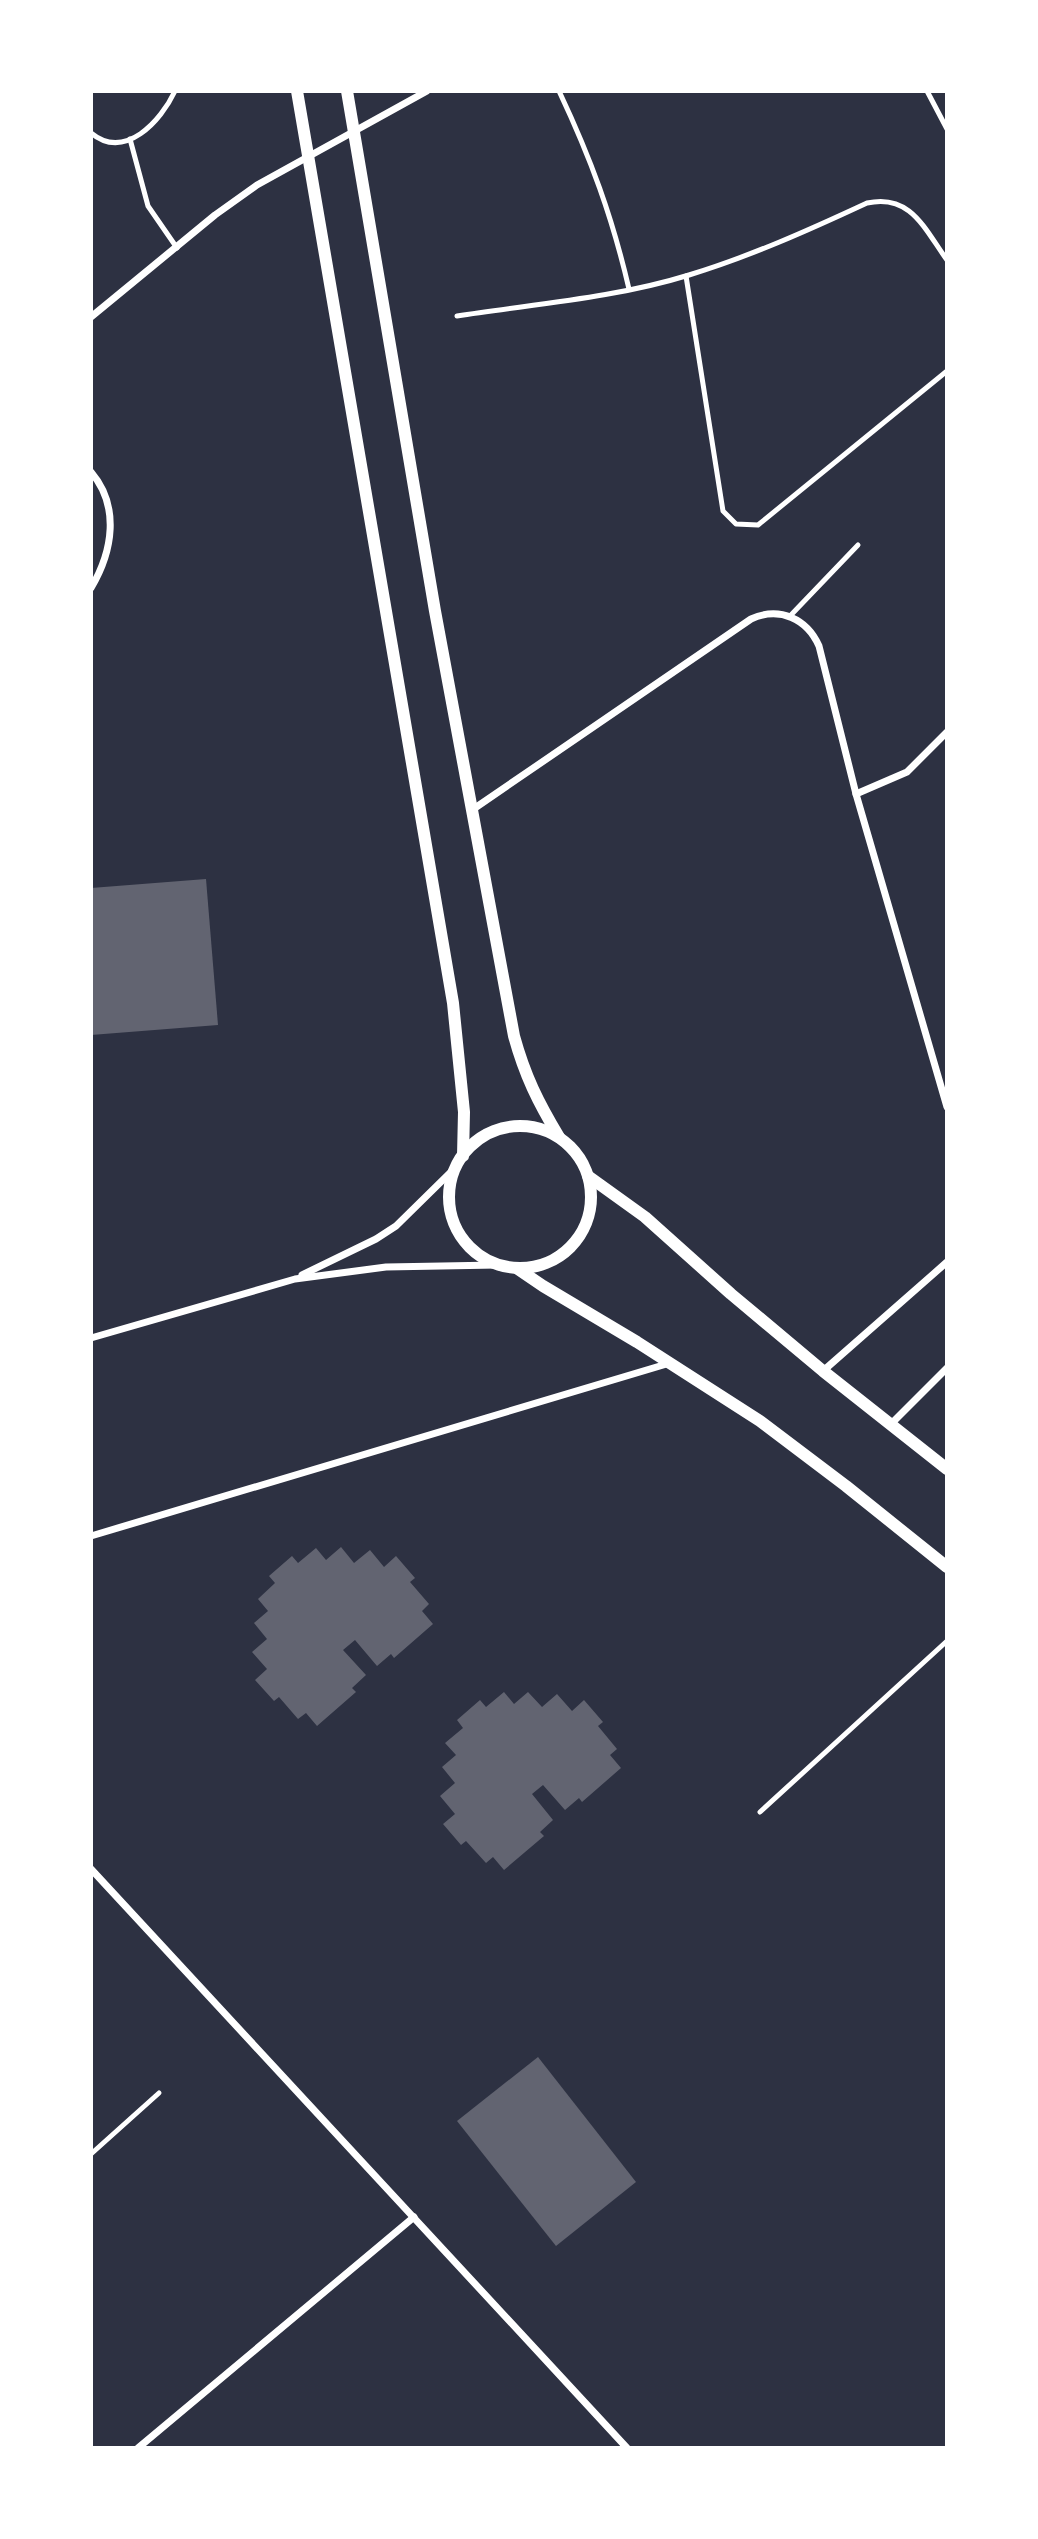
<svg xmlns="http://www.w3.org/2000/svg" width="1038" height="2539" viewBox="0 0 1038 2539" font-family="'Alegreya Sans',sans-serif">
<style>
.building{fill:#626471}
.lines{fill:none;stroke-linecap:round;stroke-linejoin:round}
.service{stroke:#fff;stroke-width:5}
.minor{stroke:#fff;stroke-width:7}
.tertiary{stroke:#fff;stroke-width:12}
</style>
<rect width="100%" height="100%" fill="#2d3142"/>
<g class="building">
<path d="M206,879L218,1025L91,1035V888Z"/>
<path d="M341,1547L354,1563L370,1550L384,1567L396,1556L415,1578L410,1582L429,1604L422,1611L433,1624L394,1658L391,1654L377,1666L355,1640L343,1650L366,1675L352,1688L356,1692L317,1726L306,1713L298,1719L279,1697L274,1701L255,1680L267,1669L252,1652L267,1639L254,1623L268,1611L258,1599L275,1583L269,1576L292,1556L298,1563L316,1548L326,1560Z"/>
<path d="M504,1692L514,1704L528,1692L542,1707L557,1694L572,1711L584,1700L603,1722L598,1726L617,1749L610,1755L621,1768L582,1802L579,1798L565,1810L543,1785L532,1794L553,1820L540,1832L544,1836L504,1870L493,1857L486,1863L466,1841L461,1845L443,1824L455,1814L440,1796L455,1783L442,1767L456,1755L445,1743L463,1728L457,1720L480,1700L486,1707Z"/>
<path d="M538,2057L636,2182L556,2246L457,2121Z"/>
</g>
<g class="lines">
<g class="service">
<path d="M559,91C591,159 612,216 629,289"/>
<path d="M927,91L947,129"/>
<path d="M91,133C125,161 161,121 175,91"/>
<path d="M130,139L148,206L177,248"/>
<path d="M686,276L723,511L736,524L758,525L947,371"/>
<path d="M457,316C534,304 615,298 689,275C751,256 809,230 867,203C911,193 925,230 947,260"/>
<path d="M790,616L858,545"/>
<path d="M760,1812L947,1641"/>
<path d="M91,2154L159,2093"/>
</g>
<g class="minor">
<path d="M91,317L215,215L257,185L427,91"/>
<path d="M91,472C120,506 113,551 91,588"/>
<path d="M856,794L907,772L947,732"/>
<path d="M472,810L751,619C780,606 807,619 819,646L856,794L947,1107"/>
<path d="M302,1275L376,1239L396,1226L455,1168"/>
<path d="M91,1338L295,1279L386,1267L497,1265"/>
<path d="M823,1371L947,1262"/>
<path d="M891,1424L947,1368"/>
<path d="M91,1536L670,1363"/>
<path d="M91,1869L627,2448"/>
<path d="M138,2448L414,2217"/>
</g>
<g class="tertiary">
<path d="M297,91L453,1003L464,1112L463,1156"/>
<path d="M347,91L435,611L514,1036C525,1076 538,1102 559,1137"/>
<circle cx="520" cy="1197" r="71"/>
<path d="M588,1176L645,1217L731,1294L823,1371L947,1469"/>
<path d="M518,1269L543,1286L637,1342L760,1421L846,1486L947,1567"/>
</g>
</g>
<rect width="1038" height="2539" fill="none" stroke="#ffffff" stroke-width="186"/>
</svg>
